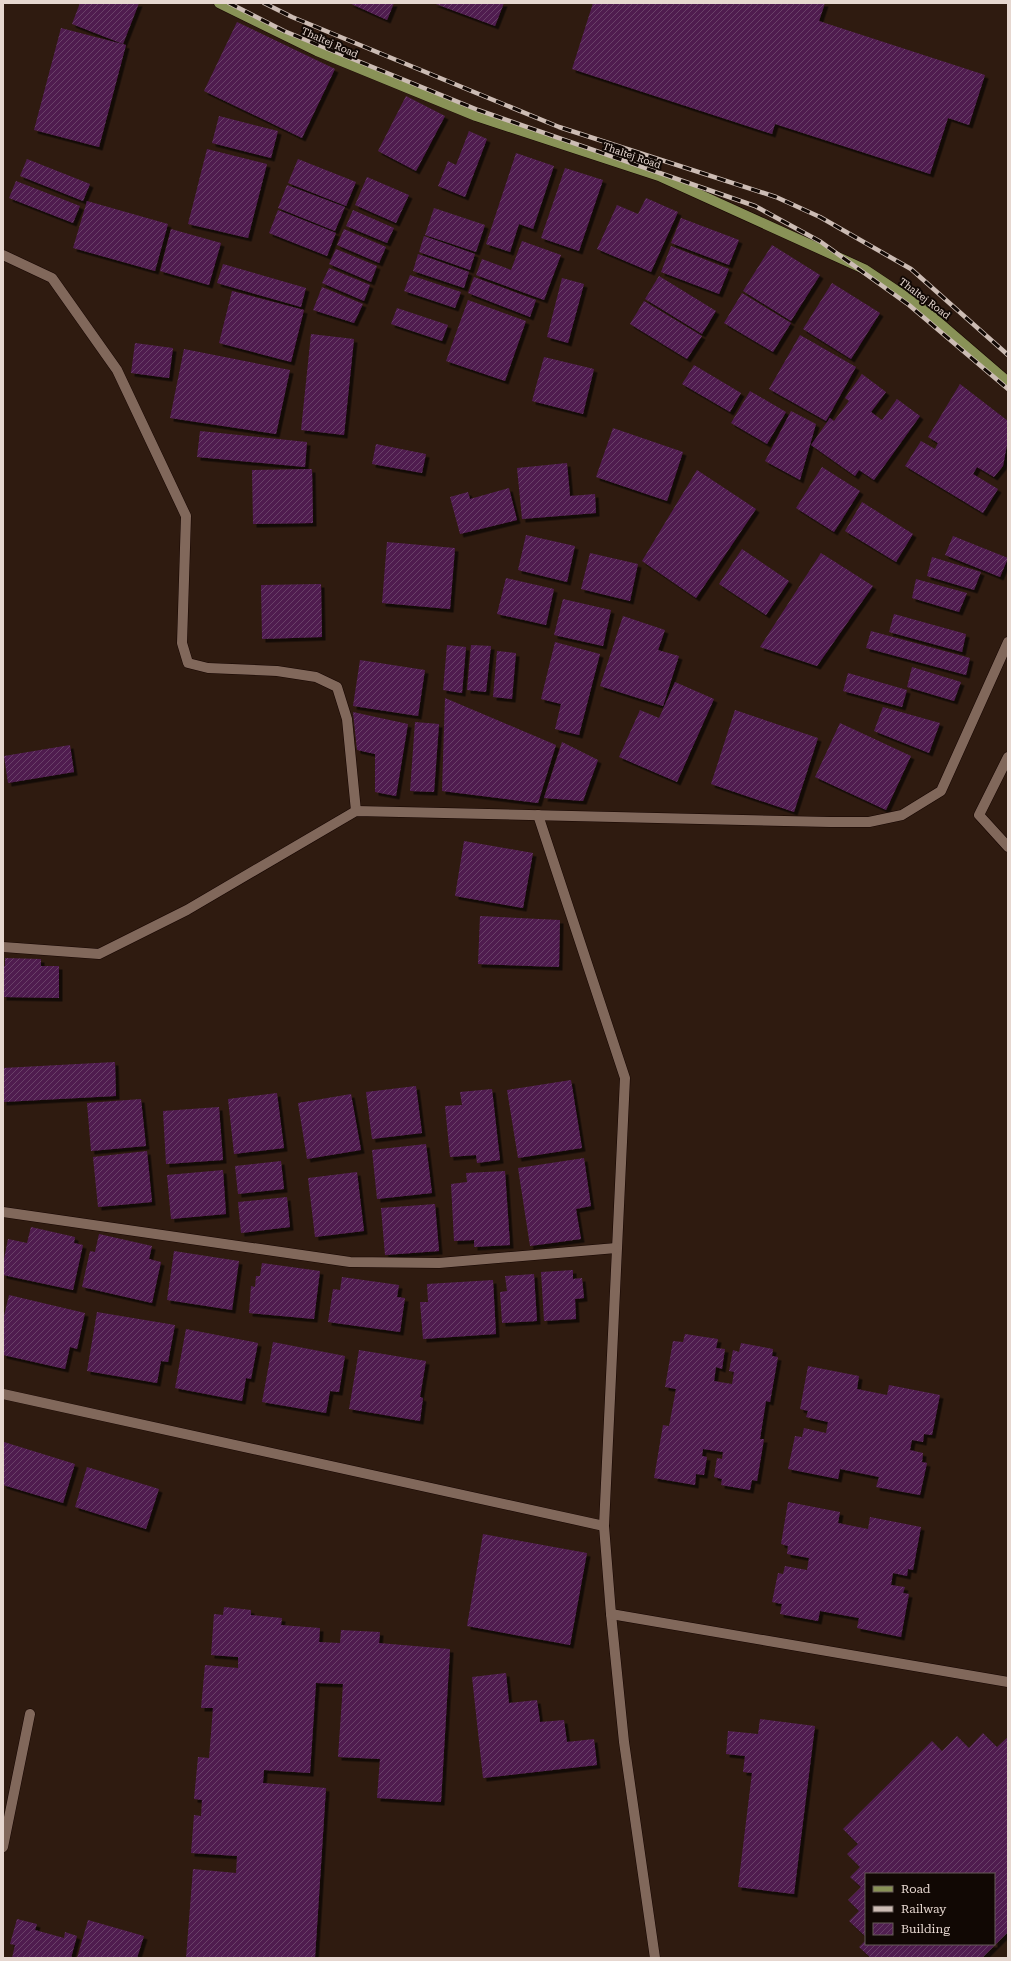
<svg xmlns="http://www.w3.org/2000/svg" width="1011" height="1961" viewBox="0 0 1011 1961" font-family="'Roboto Serif',serif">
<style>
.building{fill:url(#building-hatch);filter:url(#shadow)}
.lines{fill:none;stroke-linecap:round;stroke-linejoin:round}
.minor-casing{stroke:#160500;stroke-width:11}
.major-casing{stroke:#160500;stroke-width:11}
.minor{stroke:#81685b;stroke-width:10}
.major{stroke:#899257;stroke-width:10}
.rail-casing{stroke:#ccbcb4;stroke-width:4.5}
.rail{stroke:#110804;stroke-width:3;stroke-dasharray:9;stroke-linecap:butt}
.labels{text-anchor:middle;stroke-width:4;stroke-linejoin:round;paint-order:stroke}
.street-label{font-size:10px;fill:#e6d7d0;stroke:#110804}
</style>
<defs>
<pattern id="building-hatch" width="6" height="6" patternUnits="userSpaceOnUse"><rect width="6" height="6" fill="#501f50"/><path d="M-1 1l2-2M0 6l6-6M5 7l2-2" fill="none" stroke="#693f68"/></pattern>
<filter id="shadow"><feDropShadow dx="3.5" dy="3.5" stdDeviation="0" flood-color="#0009"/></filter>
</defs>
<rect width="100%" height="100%" fill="#2f1b10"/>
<g class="building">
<path d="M80,3H139L123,44L72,24Z"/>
<path d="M349,3H394L387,20Z"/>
<path d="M433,3H504L495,26Z"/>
<path d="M593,3H825L819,21L985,75L969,125L948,118L930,174L775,124L772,134L572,69Z"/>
<path d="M237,22L335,69L302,138L204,91Z"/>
<path d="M61,28L126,45L99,147L34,130Z"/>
<path d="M406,96L445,116L416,171L378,151Z"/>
<path d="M219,116L278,131L271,158L212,143Z"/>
<path d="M469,131L487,139L465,197L438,186L448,161L456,165Z"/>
<path d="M207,149L267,164L248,238L188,224Z"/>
<path d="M516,153L554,166L533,229L519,224L510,252L486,244Z"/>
<path d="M27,159L90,184L83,201L20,176Z"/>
<path d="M298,159L356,182L346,206L288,183Z"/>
<path d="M565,168L603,180L579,251L541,238Z"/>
<path d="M367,177L409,195L396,223L355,205Z"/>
<path d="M16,181L80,206L73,223L9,198Z"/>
<path d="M287,185L345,207L335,231L278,208Z"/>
<path d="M646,198L678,212L651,272L597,249L617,205L638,214Z"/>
<path d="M87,201L168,224L155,271L73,248Z"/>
<path d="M434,208L485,225L476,252L425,235Z"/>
<path d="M278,210L336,233L327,256L269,233Z"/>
<path d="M353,210L394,228L387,243L346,226Z"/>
<path d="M681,218L739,240L729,265L671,243Z"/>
<path d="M171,229L221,243L209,285L160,271Z"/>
<path d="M344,229L386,247L379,263L337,245Z"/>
<path d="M424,236L475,254L470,270L419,252Z"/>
<path d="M522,241L561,255L544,300L476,275L482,259L511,270Z"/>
<path d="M772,245L820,275L791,321L743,291Z"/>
<path d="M671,246L729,269L719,294L661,272Z"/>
<path d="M336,249L377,266L371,282L329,264Z"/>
<path d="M418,254L469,272L464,288L413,271Z"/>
<path d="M223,264L306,288L301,307L217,283Z"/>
<path d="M329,268L370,285L364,301L322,283Z"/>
<path d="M410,275L461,292L455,308L404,291Z"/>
<path d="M659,276L716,311L702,334L645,299Z"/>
<path d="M474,277L536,300L530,317L468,293Z"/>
<path d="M562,278L584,284L568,343L547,337Z"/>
<path d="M832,283L880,313L851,359L803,329Z"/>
<path d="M322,287L363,304L354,323L313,310Z"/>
<path d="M232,291L304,310L291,362L219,343Z"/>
<path d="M742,293L791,323L773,352L724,323Z"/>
<path d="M468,300L526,321L505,381L446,361Z"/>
<path d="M644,301L702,336L687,359L630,324Z"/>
<path d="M397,308L448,325L442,341L391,324Z"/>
<path d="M311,334L354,339L344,435L301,430Z"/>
<path d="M800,335L856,367L826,421L769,389Z"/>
<path d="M135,343L173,348L169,378L131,373Z"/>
<path d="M184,349L290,370L276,434L170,418Z"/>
<path d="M544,357L594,369L583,414L532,401Z"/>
<path d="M694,365L741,393L730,412L682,384Z"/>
<path d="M862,374L886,392L871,412L882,420L897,399L920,416L874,480L859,470L855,476L811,445L830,418L834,421L849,401L845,398Z"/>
<path d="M960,384L1008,421V439L1003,466L994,477L977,467L973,474L998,489L983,513L905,466L921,441L935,449L938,443L928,437Z"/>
<path d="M750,391L786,412L767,444L731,423Z"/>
<path d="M791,411L816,424L800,480L765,461Z"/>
<path d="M613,428L683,452L667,501L596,477Z"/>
<path d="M200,431L307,442L305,467L197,457Z"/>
<path d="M376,444L426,454L422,473L372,464Z"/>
<path d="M567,463L570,496L595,494L596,513L522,519L517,468Z"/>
<path d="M822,467L860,491L834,532L796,508Z"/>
<path d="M312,469L313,523L253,524L252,470Z"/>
<path d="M697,470L756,509L696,598L642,561Z"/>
<path d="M509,488L517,520L460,534L450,497L468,492L470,499Z"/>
<path d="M862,502L913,534L896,562L845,531Z"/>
<path d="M526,535L575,546L567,582L518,570Z"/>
<path d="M953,536L1008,558L1000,577L945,555Z"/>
<path d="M387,542L455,548L450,609L382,603Z"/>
<path d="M742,549L789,581L766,615L719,584Z"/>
<path d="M590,553L638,564L630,601L581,589Z"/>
<path d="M821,553L873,586L817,666L760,647Z"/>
<path d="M932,557L981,572L974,590L927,576Z"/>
<path d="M506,578L554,589L546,625L497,614Z"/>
<path d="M916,579L967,593L959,612L912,598Z"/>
<path d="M321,584L322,637L262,639L261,585Z"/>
<path d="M563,599L611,610L603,646L554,635Z"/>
<path d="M894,614L966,634L962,652L889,632Z"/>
<path d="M623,616L665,630L658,650L679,656L663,706L600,686Z"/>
<path d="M871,631L970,658L966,675L866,648Z"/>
<path d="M555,642L600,654L579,735L555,729L561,704L541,699Z"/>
<path d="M447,645L466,647L462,693L443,690Z"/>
<path d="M471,645L491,646L486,692L467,690Z"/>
<path d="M497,651L516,653L512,699L493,697Z"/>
<path d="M360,660L425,670L418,716L353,706Z"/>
<path d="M912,667L961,682L954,701L907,687Z"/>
<path d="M848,673L907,690L902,707L843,691Z"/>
<path d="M675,682L714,699L677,782L619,757L640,710L659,718Z"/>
<path d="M445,698L556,745L538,803L442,791Z"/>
<path d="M883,707L940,723L929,753L874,731Z"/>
<path d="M735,710L818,738L794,812L711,784Z"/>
<path d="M353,712L408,724L396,796L375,792V754L357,750Z"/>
<path d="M415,722L439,724L434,792L410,791Z"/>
<path d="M840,723L911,756L886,810L815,777Z"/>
<path d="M562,742L598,760L583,801L544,798Z"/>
<path d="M70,745L74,772L8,783L4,756Z"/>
<path d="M464,841L533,853L523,908L455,896Z"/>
<path d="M480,916L560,920L559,967L478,964Z"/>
<path d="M5,958L41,959V966H59V998L3,997V966H5Z"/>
<path d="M115,1062L116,1096L3,1102V1068Z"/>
<path d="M571,1080L582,1148L518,1158L507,1090Z"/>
<path d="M416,1086L422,1133L372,1139L366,1092Z"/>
<path d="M492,1089L500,1160L477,1163L476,1155L450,1157L445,1106L462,1105L460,1092Z"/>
<path d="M277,1093L284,1148L234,1154L228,1099Z"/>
<path d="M351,1094L361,1150L307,1159L298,1103Z"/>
<path d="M141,1099L146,1146L91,1151L87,1103Z"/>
<path d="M219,1107L223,1160L166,1164L163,1111Z"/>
<path d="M426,1144L432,1193L377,1199L372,1150Z"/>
<path d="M147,1151L152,1202L98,1207L93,1157Z"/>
<path d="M584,1158L591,1206L576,1209L581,1239L530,1246L518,1168Z"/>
<path d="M281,1161L284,1189L238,1194L235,1166Z"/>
<path d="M223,1170L226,1214L171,1219L167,1175Z"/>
<path d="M505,1171L510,1245L474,1247V1240L454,1241L451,1184L467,1182L466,1173Z"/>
<path d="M357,1172L364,1231L315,1237L308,1178Z"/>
<path d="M287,1197L290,1227L241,1233L238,1202Z"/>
<path d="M435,1204L439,1251L385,1255L381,1208Z"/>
<path d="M31,1227L75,1237L74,1243L83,1245L73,1290L3,1275V1264L8,1239L27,1243Z"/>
<path d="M99,1234L152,1246L149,1259L161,1262L152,1303L82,1287L90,1251L95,1252Z"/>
<path d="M174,1251L239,1261L232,1310L167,1300Z"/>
<path d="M262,1263L320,1271L314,1319L249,1313L251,1286L255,1287L256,1276H260Z"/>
<path d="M573,1270V1279L582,1278L584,1298L575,1299L576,1319L544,1321L541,1272Z"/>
<path d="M534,1274L537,1321L502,1323L500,1292L507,1291L505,1276Z"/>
<path d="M342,1277L399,1285L397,1297L405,1298L400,1332L328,1322L333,1289L340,1290Z"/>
<path d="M493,1280L496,1334L423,1339L420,1302H428L427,1284Z"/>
<path d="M9,1295L85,1313L77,1349L70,1347L65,1369L3,1355V1320Z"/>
<path d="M97,1312L175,1325L168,1362L161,1361L157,1383L87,1371Z"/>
<path d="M186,1329L258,1343L251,1379L246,1378L242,1401L175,1388Z"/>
<path d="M685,1334L718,1339L716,1348L725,1349L722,1369L716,1367L714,1381L732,1384L734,1372L729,1371L733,1350L739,1352L741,1343L773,1349L772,1356L778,1357L770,1402L766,1401L760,1439H764L757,1481L752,1480L750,1490L721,1485L722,1479L714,1477L717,1458L722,1459L723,1452L703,1449L702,1456L707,1457L704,1475L696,1474L695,1485L654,1478L663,1425L669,1426L676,1389L665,1387L673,1341L683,1342Z"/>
<path d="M273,1342L345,1356L339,1392L330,1391L326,1413L262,1402Z"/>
<path d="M359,1350L426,1361L420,1397L423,1398L420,1421L349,1409Z"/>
<path d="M808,1366L859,1376L857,1389L887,1395L889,1385L940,1395L932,1435L924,1434L923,1442L912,1440L910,1450L923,1453L922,1462L927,1463L920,1495L876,1487L879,1477L840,1469L838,1479L788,1469L795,1436L802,1437L804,1428L826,1433L828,1422L806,1417L808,1411L800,1409Z"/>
<path d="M4,1442L75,1464L63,1503L3,1485Z"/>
<path d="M87,1467L159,1489L146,1529L75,1507Z"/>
<path d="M788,1502L840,1512L838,1523L868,1529L870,1517L921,1527L913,1570L908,1569L907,1576L893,1573L891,1585L905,1587L903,1593L909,1594L901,1637L857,1628L859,1618L820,1611L818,1621L780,1614L782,1604L772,1602L778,1573L783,1574L785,1566L807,1570L809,1558L787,1554L788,1546L781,1544Z"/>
<path d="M483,1534L587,1553L570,1645L467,1626Z"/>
<path d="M224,1607L251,1610V1615L282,1618L281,1625L320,1628L319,1642L340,1643L341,1630L380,1632L379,1643L450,1649L441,1802L377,1798L380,1759L338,1757L343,1684L316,1683L310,1773L264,1770L263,1783L326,1788L315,1958H186L193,1869L236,1873L237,1856L191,1853L194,1815L201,1816L202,1800L194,1799L198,1757L209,1758L213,1708H201L205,1665L238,1668V1657L211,1655L214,1614L223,1615Z"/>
<path d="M506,1673L509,1703L537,1700L540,1722L564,1720L567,1742L594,1739L597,1765L483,1778L472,1677Z"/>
<path d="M760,1719L815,1726L794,1894L738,1887L752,1773L743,1772L745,1756L726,1754L728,1731L758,1734Z"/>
<path d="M983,1733L997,1747L1008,1737V1932L982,1958H871L859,1947L866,1940V1944H994V1874H866V1937L849,1921L859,1911L848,1900L861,1887L850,1877L860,1867L847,1854L858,1844L843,1829L932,1741L942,1751L957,1736L969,1748Z"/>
<path d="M17,1919L37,1924L35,1930L64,1938L65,1932L77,1936L71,1958H12L15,1945L10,1944Z"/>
<path d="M88,1920L144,1936L137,1958H77Z"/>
</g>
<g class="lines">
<g class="minor-casing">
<g id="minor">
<path d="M3,255L52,278L117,370L186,516L182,643L188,663L208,668L277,671L316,677L337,687L347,719L356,811"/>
<path d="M1008,757L979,815L1008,847"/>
<path d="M538,815L625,1078L604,1526L611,1614L624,1742L655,1958"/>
<path d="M3,947L99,954L187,910L356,811L830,822H869L902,815L941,791L1008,642"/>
<path d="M3,1212L350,1262L439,1263L616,1248"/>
<path d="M3,1394L604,1526"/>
<path d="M611,1614L1008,1682"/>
<path d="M3,1847L30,1714"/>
</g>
</g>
<g class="major-casing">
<path id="major" d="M219,3L317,51L476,116L659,176L864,269L921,307L1008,382"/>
</g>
<use href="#minor" class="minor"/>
<use href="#major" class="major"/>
<g class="rail-casing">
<g id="rail">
<path d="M229,3L284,31L478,110L755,206L821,242L909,305L1008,389"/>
<path d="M264,3L292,17L559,127L776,197L820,217L911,269L1008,355"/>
</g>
</g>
<use href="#rail" class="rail"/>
</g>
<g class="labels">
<g class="street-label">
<text transform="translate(330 42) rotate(24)" y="4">Thaltej Road</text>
<text transform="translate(632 155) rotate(19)" y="4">Thaltej Road</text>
<text transform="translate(925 298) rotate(37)" y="4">Thaltej Road</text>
</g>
</g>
<rect width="1011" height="1961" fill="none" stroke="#e6d7d0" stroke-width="8"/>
<rect x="865" y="1873" width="130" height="72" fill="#110804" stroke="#665b56"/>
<rect x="873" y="1886" width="20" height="6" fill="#899257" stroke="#665b56"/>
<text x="901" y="1893" font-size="12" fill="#e6d7d0">Road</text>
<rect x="873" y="1906" width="20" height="6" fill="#ccbcb4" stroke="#665b56"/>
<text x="901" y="1913" font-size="12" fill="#e6d7d0">Railway</text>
<rect x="873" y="1923" width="20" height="12" fill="url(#building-hatch)" stroke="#665b56"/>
<text x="901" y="1933" font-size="12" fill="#e6d7d0">Building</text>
</svg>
